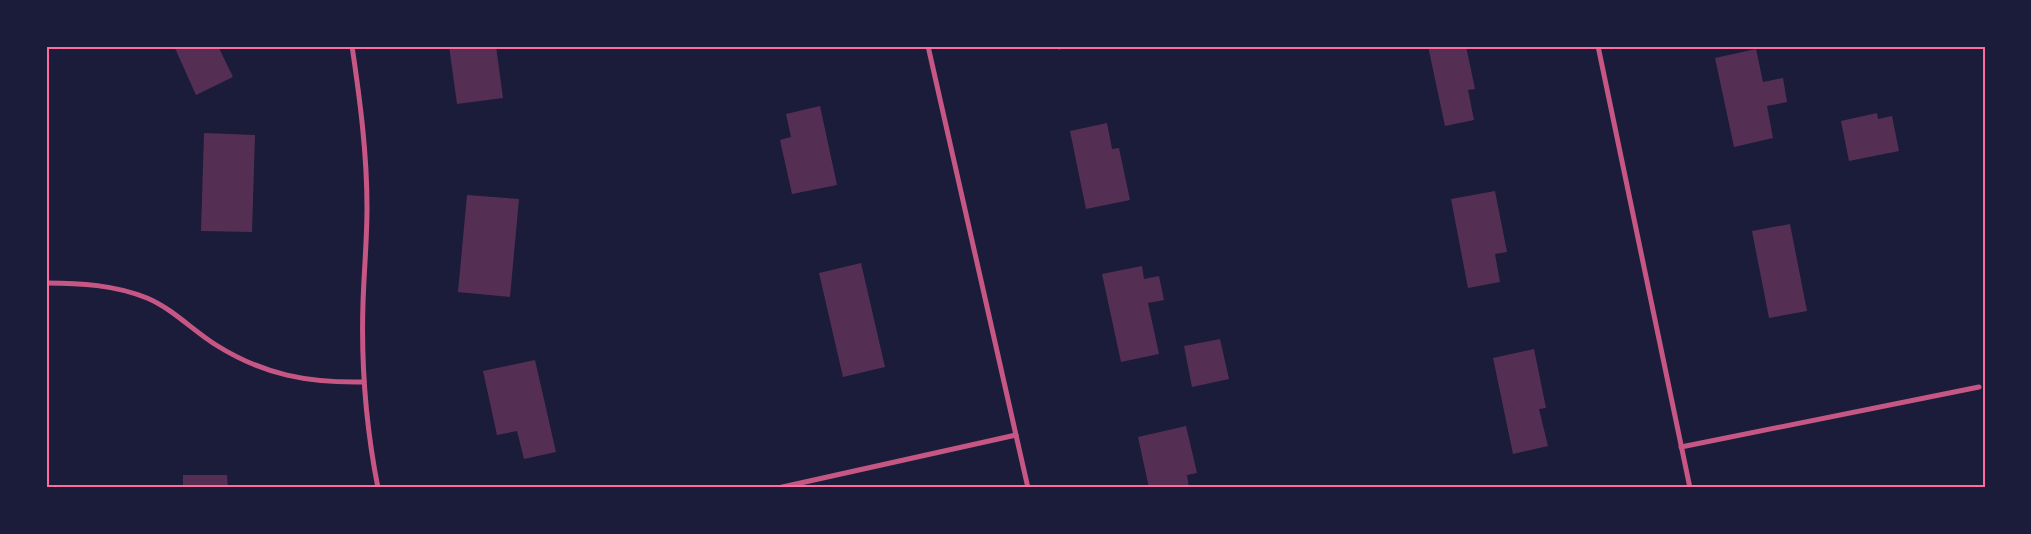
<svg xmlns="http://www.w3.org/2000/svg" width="2031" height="534" viewBox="0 0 2031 534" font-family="Helvetica,sans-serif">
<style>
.building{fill:#542f53}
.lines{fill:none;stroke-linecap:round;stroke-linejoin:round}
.minor{stroke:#c65784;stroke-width:5}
.neatline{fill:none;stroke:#ff6b9d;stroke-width:2}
</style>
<rect width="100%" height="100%" fill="#1b1b3a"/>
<g class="building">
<path d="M174,46H218L233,77L196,95Z"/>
<path d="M449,46H496L503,98L457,104Z"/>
<path d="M1058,46H1073L1074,47L1058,50Z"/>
<path d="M1428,46H1466L1475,89L1468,90L1474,120L1445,126Z"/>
<path d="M1756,49L1763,82L1783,78L1787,102L1767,106L1773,138L1734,147L1715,58Z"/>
<path d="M820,106L837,185L792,194L780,140L791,137L786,114Z"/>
<path d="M1877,113L1878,119L1892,116L1899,151L1849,161L1841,121Z"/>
<path d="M1107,123L1112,149L1119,148L1130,200L1086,209L1070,131Z"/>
<path d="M204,133L255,135L252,232L201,231Z"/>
<path d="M1495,191L1507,252L1495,254L1500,282L1468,288L1451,199Z"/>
<path d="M467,195L519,199L510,297L458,292Z"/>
<path d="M1790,224L1807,311L1769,318L1752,231Z"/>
<path d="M861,263L885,367L843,377L819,273Z"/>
<path d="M1142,266L1144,279L1159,276L1164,300L1148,303L1159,354L1121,362L1102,274Z"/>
<path d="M1220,339L1229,379L1192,387L1184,346Z"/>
<path d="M1534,349L1546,408L1539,409L1548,446L1513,454L1493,358Z"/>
<path d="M535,360L556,452L524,459L517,431L497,435L483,371Z"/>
<path d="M1186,426L1197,473L1187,475L1189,488H1149L1138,437Z"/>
<path d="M183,475H227L228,488H183Z"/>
</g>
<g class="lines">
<g class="minor">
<path d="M352,46C360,100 367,153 367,208C367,240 364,271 363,303C361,365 366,427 378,488"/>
<path d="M928,46L1028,488"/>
<path d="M1598,46L1690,488"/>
<path d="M46,283C80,283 115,285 147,298C173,309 192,330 216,345C264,375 308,383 364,382"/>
<path d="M1681,447L1979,387"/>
<path d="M778,488L1016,435"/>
</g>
</g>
<rect width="2031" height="534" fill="none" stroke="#1b1b3a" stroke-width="95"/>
<rect x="48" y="48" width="1936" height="438" class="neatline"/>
</svg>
